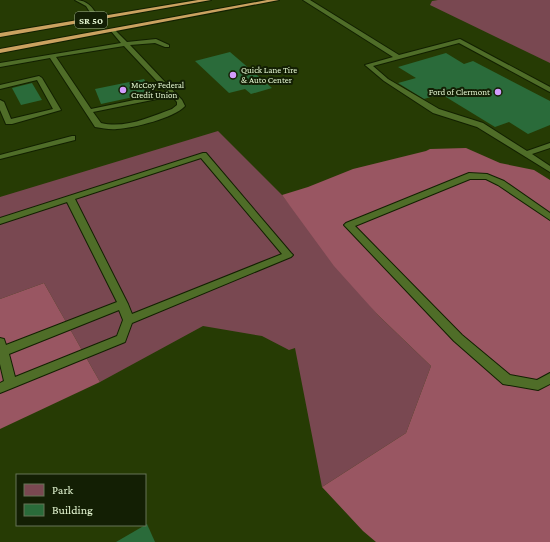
<svg xmlns="http://www.w3.org/2000/svg" width="550" height="542" viewBox="0 0 550 542" font-family="'Crimson Pro',serif">
<style>
.green{fill:#794851}
.forest{fill:#995662}
.building{fill:#2a6b3a}
.lines{fill:none;stroke-linecap:round;stroke-linejoin:round}
.service-casing{stroke:#122000;stroke-width:2}
.trunk-casing{stroke:#122000;stroke-width:2}
.service{fill:#4f6d28;fill-rule:evenodd}
.trunk{fill:#caa260;fill-rule:evenodd}
.poi-dot{fill:#d29cfd;stroke:#131f04;stroke-width:1.5}
.labels{text-anchor:middle;stroke-width:4;stroke-linejoin:round;paint-order:stroke}
.far-poi-label{font-size:9px;fill:#e2f4d0;stroke:#131f04;text-anchor:start}
.shield{fill:#131f04;stroke:#a4b493;stroke-width:1}
.shield-label{font-size:10px;font-weight:bold;fill:#e2f4d0}
</style>
<rect width="100%" height="100%" fill="#263b04"/>
<g class="green">
<path d="M438,0H550V63L430,5L432,1Z"/>
<path d="M218,131L282,195L378,315L431,366L406,433L322,487L295,348L289,350L262,336L203,326L100,382L44,283L0,299V197Z"/>
</g>
<g class="forest">
<path d="M466,148L500,163L534,170L550,180V542H376L363,531L322,487L406,433L431,366L378,315L334,266L282,195L308,187L353,169L426,151L430,149Z"/>
<path d="M44,283L100,382L0,429V299Z"/>
</g>
<g class="building">
<path d="M230,52L272,88L251,94L245,89L229,93L195,61Z"/>
<path d="M446,53L464,64L473,61L550,101V125L528,134L509,122L495,127L441,94L424,99L398,83L416,78L398,67Z"/>
<path d="M144,79L152,93L101,104L95,89Z"/>
<path d="M32,83L42,100L21,105L12,88Z"/>
<path d="M147,524L155,542H116Z"/>
</g>
<g class="lines">
<g class="service-casing">
<g id="service">
<path d="M75,0C89,0 93,9 100,19L99,20H95L86,6Z"/>
<path d="M303,0H310L399,55L460,39L550,87V92L548,91L459,43L373,66L388,79L439,109L483,123L527,151L550,143V148L532,154L550,166V172L477,127L433,113L384,81L365,65L393,57Z"/>
<path d="M114,29L127,42L156,39L169,45V47H165L155,43L130,45L182,100L185,106C174,118 134,128 117,129C110,130 103,128 95,127L50,58L0,67V63L121,43L111,31ZM124,46L168,93L91,109L56,57ZM172,96L177,102V105L172,109C150,117 125,129 101,123L93,112Z"/>
<path d="M39,76L42,78L61,110L12,124H6L0,110V100L4,102L11,119L53,109L37,80L0,89V85Z"/>
<path d="M72,136H75V140L0,159V155Z"/>
<path d="M203,153H206L291,253L293,255L291,257L132,323L125,342L0,393V383L4,381L0,364V338L4,339L6,345L117,302L67,202L0,224V218ZM201,158L282,254L132,314L128,304L75,199ZM119,310L123,320L117,336L15,377L9,354Z"/>
<path d="M469,173L487,174L504,181L550,213V220L498,185L486,179H470L355,226L462,335L510,375L537,380L550,373V384L538,390L503,384L454,341L344,225L346,223Z"/>
</g>
</g>
<g class="trunk-casing">
<g id="trunk">
<path d="M198,0H211L0,37V33Z"/>
<path d="M267,0H279L0,53V49Z"/>
</g>
</g>
<use href="#service" class="service"/>
<use href="#trunk" class="trunk"/>
</g>
<g class="poi-dot">
<circle cx="233" cy="75" r="4"/>
<circle cx="123" cy="90" r="4"/>
<circle cx="498" cy="92" r="4"/>
</g>
<g class="labels">
<g class="far-poi-label">
<text x="241" y="73">Quick Lane Tire<tspan x="241" dy="10">&amp; Auto Center</tspan></text>
<text x="131" y="88">McCoy Federal<tspan x="131" dy="10">Credit Union</tspan></text>
<text x="490" y="95" text-anchor="end">Ford of Clermont</text>
</g>
<rect class="shield" x="75" y="12" width="32" height="16" rx="3"/>
<g class="shield-label">
<text x="91" y="24">SR 50</text>
</g>
</g>
<rect x="16" y="474" width="130" height="52" fill="#131f04" stroke="#667456"/>
<rect x="24" y="484" width="20" height="12" fill="#794851" stroke="#667456"/>
<text x="52" y="494" font-size="12" fill="#e2f4d0">Park</text>
<rect x="24" y="504" width="20" height="12" fill="#2a6b3a" stroke="#667456"/>
<text x="52" y="514" font-size="12" fill="#e2f4d0">Building</text>
</svg>
